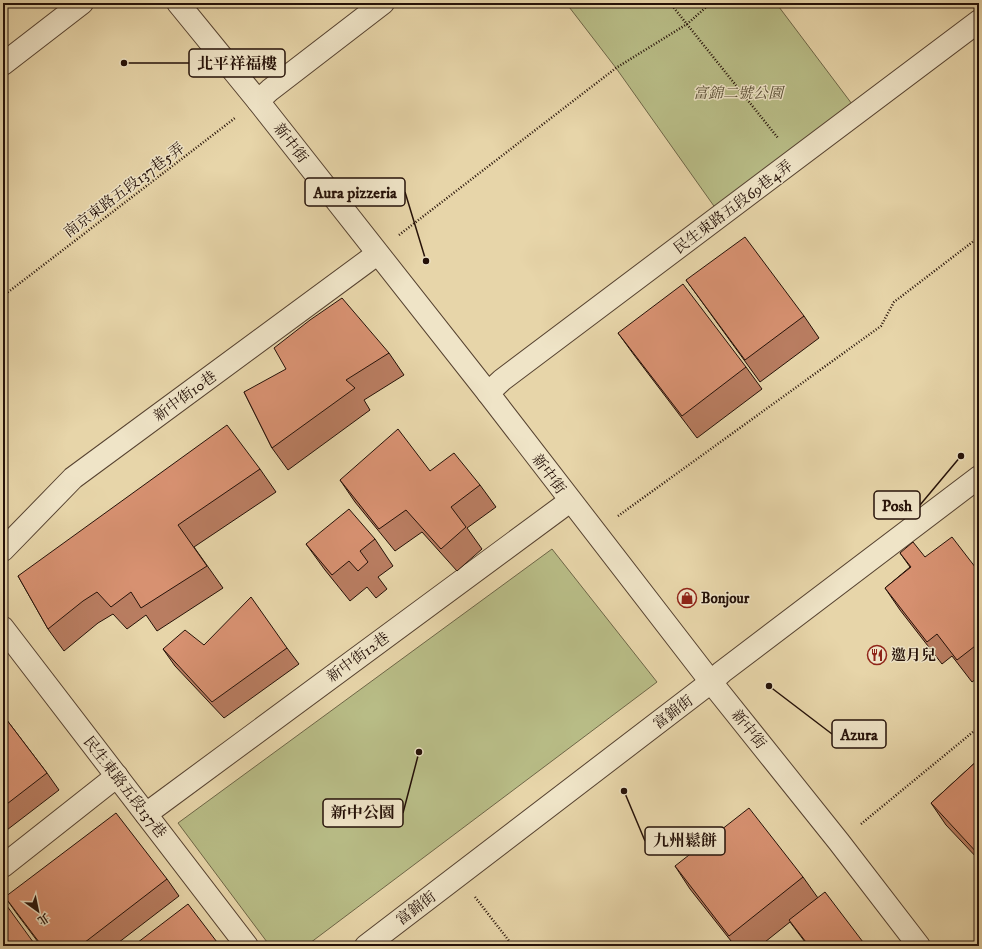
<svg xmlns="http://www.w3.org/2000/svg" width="982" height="949" viewBox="0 0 982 949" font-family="'IM FELL DW Pica','Noto Serif TC',serif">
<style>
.green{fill:#b8bc86;stroke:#6e6647}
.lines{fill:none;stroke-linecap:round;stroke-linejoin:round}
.minor-casing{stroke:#564230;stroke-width:24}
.path{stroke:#251108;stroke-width:2.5;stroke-dasharray:1 2;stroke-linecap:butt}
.minor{stroke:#efe4c7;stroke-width:22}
.wall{fill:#b97d61;stroke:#251108}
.building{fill:#d79171;stroke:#251108}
.labels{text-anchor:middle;stroke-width:3;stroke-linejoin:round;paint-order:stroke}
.park-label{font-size:15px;font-style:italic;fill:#584d34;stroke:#efe4c7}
.street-label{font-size:15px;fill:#251108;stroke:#efe4c7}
.poi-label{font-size:15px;font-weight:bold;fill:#251108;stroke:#efe4c7;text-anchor:start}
.leader{fill:none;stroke:#251108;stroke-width:1.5}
.callout-dot{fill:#251108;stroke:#efe4c7;stroke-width:1.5}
.callout{fill:#efe4c7;stroke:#251108;stroke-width:1.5}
.callout-label{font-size:16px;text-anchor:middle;font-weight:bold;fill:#251108}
</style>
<rect width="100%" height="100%" fill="#e7d5a9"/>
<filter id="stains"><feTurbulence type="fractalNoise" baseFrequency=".005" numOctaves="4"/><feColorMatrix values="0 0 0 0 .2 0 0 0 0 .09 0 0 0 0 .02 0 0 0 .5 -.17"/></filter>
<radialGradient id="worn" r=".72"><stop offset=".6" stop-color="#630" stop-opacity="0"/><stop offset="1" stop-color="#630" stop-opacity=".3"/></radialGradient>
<g class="green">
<path d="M566,3H776L858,112L721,216L616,68Z"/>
<path d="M552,549L657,682L306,946H270L178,823Z"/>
</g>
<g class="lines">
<g class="minor-casing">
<g id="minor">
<path d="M178,3L258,101L488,393L711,682L839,842L919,946"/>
<path d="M3,64L82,3"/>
<path d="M258,101L270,90L383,3"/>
<path d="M488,393L502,380L979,21"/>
<path d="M3,550L73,478L377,254"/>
<path d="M3,628L247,946"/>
<path d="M146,814L570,501"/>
<path d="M3,866L117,776"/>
<path d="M366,946L711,682L722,672L979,477"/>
</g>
</g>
<g class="path">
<path d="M670,3L778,138"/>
<path d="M399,235L616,68L687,24L711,3"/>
<path d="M3,296L235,118"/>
<path d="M618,516L881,326L894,302L979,237"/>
<path d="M861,824L979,727"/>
<path d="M475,897L513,946"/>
</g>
<use href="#minor" class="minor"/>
</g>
<g class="wall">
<path d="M686,280L804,316L819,338L760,382L702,302Z"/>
<path d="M618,333L746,367L762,389L697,438L634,355Z"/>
<path d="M389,353L404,375L364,400L370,410L288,470L272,448L244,392Z"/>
<path d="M260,469L276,492L194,547L223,588L157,631L146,615L127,629L113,614L98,623L64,651L48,629L18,576Z"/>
<path d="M340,480L480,485L496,507L467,528L482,549L457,571L422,532L395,551L355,502Z"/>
<path d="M375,539L393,566L378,577L387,589L376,598L367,587L350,601L325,570L306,544Z"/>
<path d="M900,553L925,557L979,572V677L972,682L952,656L942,664L900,610L885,588L910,567Z"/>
<path d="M204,645L287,648L299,664L224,718L175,666L163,649Z"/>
<path d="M3,715L47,773L59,790L3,833Z"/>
<path d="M979,759V860L946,825L931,803Z"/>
<path d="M675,866L803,877L818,898L866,946H808L790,922L760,946H735L690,889Z"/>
<path d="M167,879L179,896L114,946H41L17,914L5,897Z"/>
</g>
<g class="building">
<path d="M745,237L804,316L745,360L686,280Z"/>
<path d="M683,284L746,367L682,416L618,333Z"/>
<path d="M342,298L389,353L346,380L355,388L272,448L244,392L286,369L274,348L310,320Z"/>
<path d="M227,425L260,469L178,525L207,566L141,608L131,592L111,607L97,592L83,601L48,629L18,576Z"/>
<path d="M398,429L430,471L454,453L480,485L451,507L466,527L441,549L406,510L379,529L340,480Z"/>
<path d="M349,509L375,539L360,551L368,562L358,571L349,561L332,575L306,544Z"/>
<path d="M952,537L979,572V643L957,660L937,634L927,642L885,588L911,567L900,553L913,542L925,557Z"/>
<path d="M251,597L287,648L212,702L163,649L185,630L204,645Z"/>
<path d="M3,715L47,773L3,807Z"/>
<path d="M979,759V855L931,803Z"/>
<path d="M749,808L803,877L729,936L675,866Z"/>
<path d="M116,813L167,879L80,946H42L5,897Z"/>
<path d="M825,892L866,946H809L789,920Z"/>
<path d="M188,904L220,946H133Z"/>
<path d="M7,906L36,946H3V909Z"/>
</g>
<defs>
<g id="shop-ring" transform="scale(1)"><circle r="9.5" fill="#efe4c7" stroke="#8f2418" stroke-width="1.5"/><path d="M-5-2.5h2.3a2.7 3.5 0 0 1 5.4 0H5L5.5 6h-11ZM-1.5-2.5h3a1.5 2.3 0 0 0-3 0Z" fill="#8f2418"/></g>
<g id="restaurant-ring" transform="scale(1)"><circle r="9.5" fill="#efe4c7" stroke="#8f2418" stroke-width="1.5"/><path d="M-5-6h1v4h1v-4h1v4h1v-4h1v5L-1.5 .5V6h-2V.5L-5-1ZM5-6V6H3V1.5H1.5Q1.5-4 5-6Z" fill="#8f2418"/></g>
</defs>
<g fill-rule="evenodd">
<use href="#shop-ring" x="687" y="598"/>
<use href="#restaurant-ring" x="877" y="655"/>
</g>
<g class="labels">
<g class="park-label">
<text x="738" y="98">富錦二號公園</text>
</g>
<g class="street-label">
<text transform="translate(291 143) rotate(52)" y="5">新中街</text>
<text transform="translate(124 190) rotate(-37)" y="5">南京東路五段137巷5弄</text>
<text transform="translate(733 207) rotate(-37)" y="5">民生東路五段69巷4弄</text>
<text transform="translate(185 396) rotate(-36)" y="5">新中街10巷</text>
<text transform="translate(549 474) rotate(53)" y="5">新中街</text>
<text transform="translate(358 657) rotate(-36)" y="5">新中街12巷</text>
<text transform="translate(673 712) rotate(-37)" y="5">富錦街</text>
<text transform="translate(749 729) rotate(51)" y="5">新中街</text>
<text transform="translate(125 787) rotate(52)" y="5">民生東路五段137巷</text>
<text transform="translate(416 908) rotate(-37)" y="5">富錦街</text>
</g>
<g class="poi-label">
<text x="701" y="603">Bonjour</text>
<text x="891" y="660">邀月兒</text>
</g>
</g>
<path class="leader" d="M124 63L189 63M426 261L405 192M961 456L920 505M769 686L832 734M419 752L403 813M624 791L645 841"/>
<g class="callout-dot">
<circle cx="124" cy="63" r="4"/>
<circle cx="426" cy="261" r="4"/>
<circle cx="961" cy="456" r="4"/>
<circle cx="769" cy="686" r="4"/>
<circle cx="419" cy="752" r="4"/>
<circle cx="624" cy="791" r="4"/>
</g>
<g class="callout">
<rect x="189" y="49" width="96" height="28" rx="4"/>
<rect x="305" y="178" width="100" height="28" rx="4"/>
<rect x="874" y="491" width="46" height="28" rx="4"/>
<rect x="832" y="720" width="54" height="28" rx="4"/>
<rect x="323" y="799" width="80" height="28" rx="4"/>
<rect x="645" y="827" width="80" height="28" rx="4"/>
</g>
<g class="callout-label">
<text x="237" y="69">北平祥福樓</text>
<text x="355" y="198">Aura pizzeria</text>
<text x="897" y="511">Posh</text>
<text x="859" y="740">Azura</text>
<text x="363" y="818">新中公園</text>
<text x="685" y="846">九州鬆餅</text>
</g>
<rect width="982" height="949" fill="none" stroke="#e7d5a9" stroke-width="16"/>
<rect x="4" y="4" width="974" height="941" fill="none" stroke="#251108" stroke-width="2"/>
<rect x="8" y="8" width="966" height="933" fill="none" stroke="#251108"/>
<g transform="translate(38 911) rotate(147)" stroke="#efe4c7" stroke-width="3" paint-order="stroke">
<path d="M0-3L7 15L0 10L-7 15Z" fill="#251108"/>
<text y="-6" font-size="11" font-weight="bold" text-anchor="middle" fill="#251108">北</text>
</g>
<rect width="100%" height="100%" filter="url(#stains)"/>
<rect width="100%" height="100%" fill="url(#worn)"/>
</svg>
